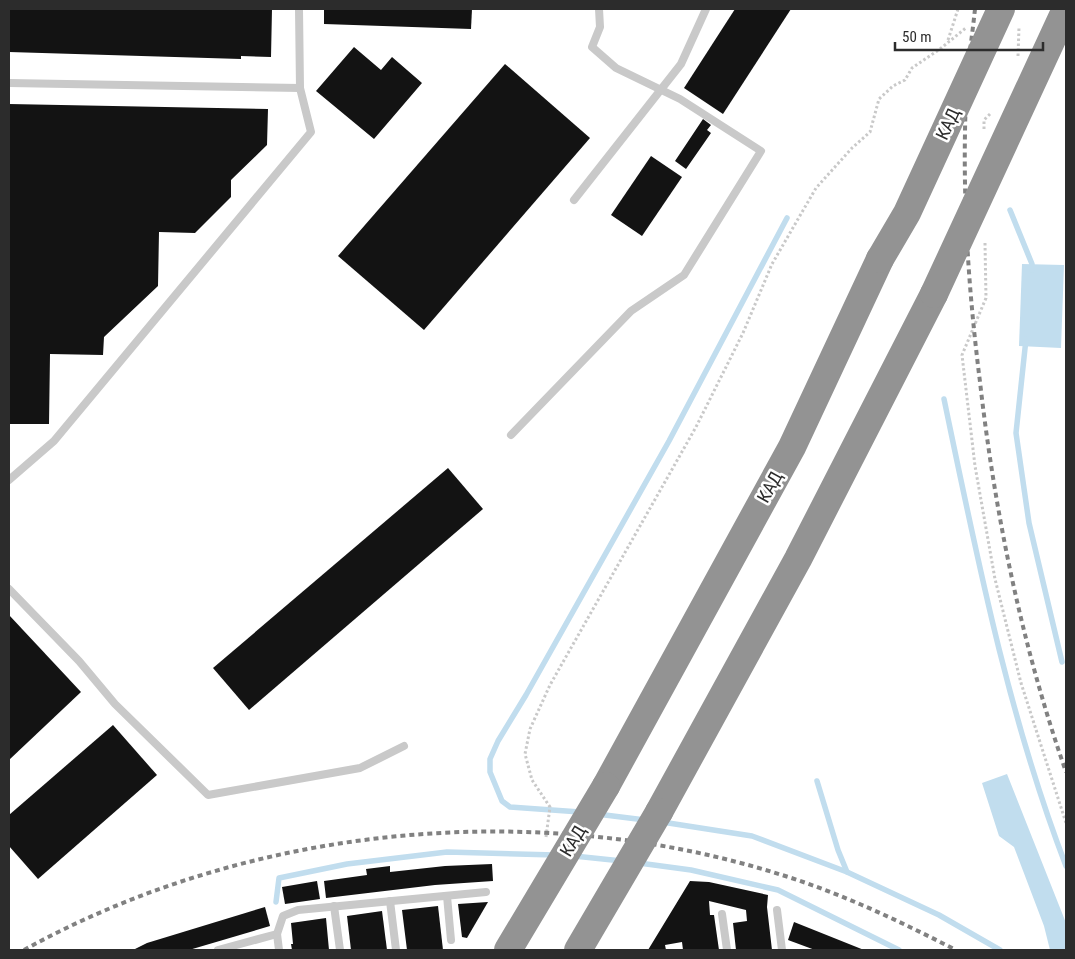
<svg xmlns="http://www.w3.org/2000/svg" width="1075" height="959" viewBox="0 0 1075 959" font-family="'Roboto Condensed',sans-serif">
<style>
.water{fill:#c1ddee}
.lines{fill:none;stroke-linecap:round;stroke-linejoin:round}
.stream{stroke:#c1ddee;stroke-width:5.5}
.building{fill:#131313}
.path{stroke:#c9c9c9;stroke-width:3;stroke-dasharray:2.5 2.5;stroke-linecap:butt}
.lane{stroke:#c9c9c9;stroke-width:8}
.highway{stroke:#939393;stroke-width:28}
.rail{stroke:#818181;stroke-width:4;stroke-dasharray:5 4;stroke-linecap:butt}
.highway-bridge{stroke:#939393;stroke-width:28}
.labels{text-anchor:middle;stroke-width:5;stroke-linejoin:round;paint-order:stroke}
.street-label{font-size:18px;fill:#2c2c2c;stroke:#fff}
</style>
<rect width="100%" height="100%" fill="#fff"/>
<g class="water">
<path d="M1022,264L1064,265L1061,348L1019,346Z"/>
<path d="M1007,774L1066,923V950H1050L1044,926L1014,847L999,836L982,783Z"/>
</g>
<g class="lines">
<g class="stream">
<path d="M1010,210L1032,264V270"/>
<path d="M1026,339L1016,433L1029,523L1062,662"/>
<path d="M944,399C977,557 1008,715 1066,866"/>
<path d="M817,781L838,850L847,872"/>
<path d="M580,812L510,807L502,801L490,772V759L498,741L526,695L669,441L787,218"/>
<path d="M597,814L645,820"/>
<path d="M662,822L752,836L847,872L939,915L1000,950"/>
<path d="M574,856L622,861"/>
<path d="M639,863L691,870L778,890L899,950"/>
<path d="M276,902L279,878L347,864L447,852L555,855"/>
</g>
</g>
<g class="building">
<path d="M9,9H272L271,57L241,56V59L9,52Z"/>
<path d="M324,9H472L471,29L324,24Z"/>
<path d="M735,9H791L723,114L684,88Z"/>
<path d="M354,47L381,70L392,57L422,83L374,139L316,91Z"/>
<path d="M505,64L590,138L424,330L338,256Z"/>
<path d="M9,104L268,109L267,145L231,180V197L195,233L159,232L158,286L104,337L103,355L50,354L49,424H9Z"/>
<path d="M703,119L711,125L707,130L711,133L686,169L675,161Z"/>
<path d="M651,156L682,177L642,236L611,215Z"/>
<path d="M448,468L483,509L249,710L213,668Z"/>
<path d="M9,615L81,692L9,760Z"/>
<path d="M113,725L157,775L38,879L9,846V815Z"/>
<path d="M492,864L493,881L435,885L326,898L324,881L367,875L366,869L390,866V872L445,866Z"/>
<path d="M317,881L320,899L285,904L282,887Z"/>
<path d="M690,881L709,882L768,895L767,907L772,950H736L733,923L747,921L746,910L709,901L710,915H714L719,950H683L682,942L665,945L666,950H648Z"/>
<path d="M488,902L467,938L462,937L458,904Z"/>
<path d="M438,906L443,950H407L402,910Z"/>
<path d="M265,907L270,926L189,950H133L147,943Z"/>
<path d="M382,911L387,950H351L347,916Z"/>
<path d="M326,918L329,950H292L291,944H293L291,923Z"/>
<path d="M794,922L864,950H815L788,940Z"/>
</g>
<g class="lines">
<g class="path">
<path d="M948,40L958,9"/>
<path d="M1018,56L1019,27"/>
<path d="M984,129V120L991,113"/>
<path d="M985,243L986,298L962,355L975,466L995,579L1021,683L1066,823"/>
<path d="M546,837L550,807L532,780L525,754L530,729L550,685L696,427L743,333L772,264L816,188L852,148L870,132L879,99L893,86L905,80L912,68L940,49L967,27"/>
</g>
<g class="lane">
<path d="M9,83L300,88"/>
<path d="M574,200L681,64L706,9"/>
<path d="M511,435L631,311L684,275L761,151L680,99L616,68L592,47L600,27L599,9"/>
<path d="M9,480L54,441L311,132L300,88L299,9"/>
<path d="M9,589L79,661L115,704L208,795L360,768L404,746"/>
<path d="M447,896L451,940"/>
<path d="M390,901L396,950"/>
<path d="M334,906L340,950"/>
<path d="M777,910L782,950"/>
<path d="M722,914L727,950"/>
<path d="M218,950L277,934"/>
<path d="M279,950L277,934L283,916L298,910L486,892"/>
</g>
<g class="highway">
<path d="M606,786L792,447L880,259"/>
<path d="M659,812L798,559L934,294"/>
</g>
<g class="rail">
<path d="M975,9C972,38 967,68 966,98C962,193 968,287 980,382C995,514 1022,646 1066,772"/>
<path d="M24,950C250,825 536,797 782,875C843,894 899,921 956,950"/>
</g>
<g class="highway-bridge">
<path d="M880,259L907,213L1001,9"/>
<path d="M934,294L1066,9"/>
<path d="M508,950L606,786"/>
<path d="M578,950L659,812"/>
</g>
</g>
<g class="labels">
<g class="street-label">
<text transform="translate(948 124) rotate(-65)" y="6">КАД</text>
<text transform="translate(770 487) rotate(-61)" y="6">КАД</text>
<text transform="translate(573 841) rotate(-59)" y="6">КАД</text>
</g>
</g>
<rect width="1075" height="959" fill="none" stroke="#2c2c2c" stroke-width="20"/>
<path d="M895 42v8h148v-8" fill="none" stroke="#2c2c2c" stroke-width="2.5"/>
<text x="902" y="42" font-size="15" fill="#2c2c2c" stroke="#ffffff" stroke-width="4" paint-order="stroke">50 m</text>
</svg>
